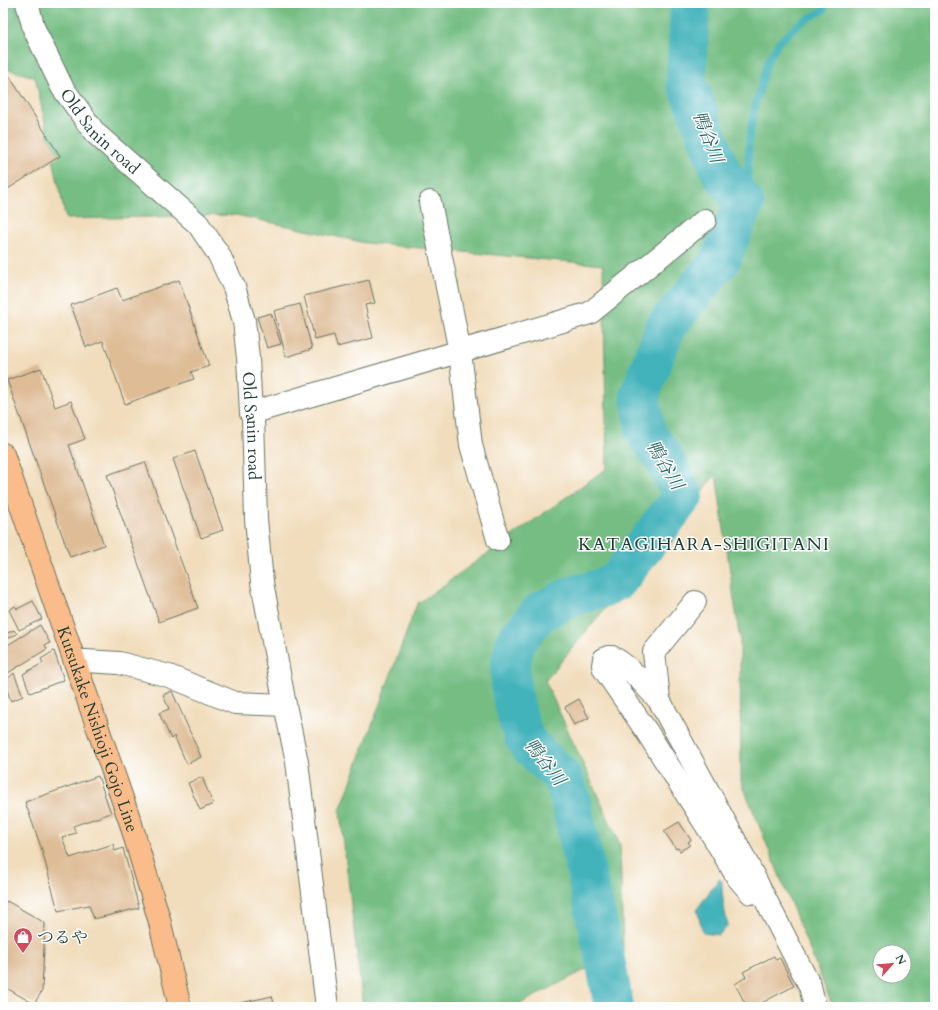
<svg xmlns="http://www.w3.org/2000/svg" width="938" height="1010" viewBox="0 0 938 1010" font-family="Cardo,'Noto Serif JP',serif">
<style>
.forest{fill:#75bd83;stroke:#4a7d5c;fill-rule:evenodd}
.water{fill:#42b2bb;stroke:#307878}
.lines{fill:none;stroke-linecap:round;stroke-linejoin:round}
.stream{stroke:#42b2bb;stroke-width:7}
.river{stroke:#42b2bb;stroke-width:40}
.building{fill:#debc95}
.minor-casing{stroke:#687564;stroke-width:24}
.major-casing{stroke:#687564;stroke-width:24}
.minor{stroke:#fff;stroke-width:22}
.major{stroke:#f9bc8a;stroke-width:22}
.labels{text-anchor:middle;stroke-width:3;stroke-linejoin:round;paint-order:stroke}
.street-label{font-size:17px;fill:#1f3d34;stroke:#fff}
.poi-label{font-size:17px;fill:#1f3d34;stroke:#fff;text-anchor:start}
.water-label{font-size:18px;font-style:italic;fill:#2b6663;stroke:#fff}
.neighbourhood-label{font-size:18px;letter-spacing:1px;fill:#1f3d34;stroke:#fff}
</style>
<rect width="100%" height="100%" fill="#fff"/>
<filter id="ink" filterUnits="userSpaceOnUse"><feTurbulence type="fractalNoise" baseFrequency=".025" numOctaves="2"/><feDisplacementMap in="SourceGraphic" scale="8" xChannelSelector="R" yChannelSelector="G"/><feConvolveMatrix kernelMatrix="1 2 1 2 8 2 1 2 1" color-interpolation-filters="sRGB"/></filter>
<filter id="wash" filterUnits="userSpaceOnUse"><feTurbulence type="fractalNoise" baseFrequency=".012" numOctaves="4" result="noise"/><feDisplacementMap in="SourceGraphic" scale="16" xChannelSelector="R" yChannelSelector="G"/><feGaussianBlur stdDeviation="0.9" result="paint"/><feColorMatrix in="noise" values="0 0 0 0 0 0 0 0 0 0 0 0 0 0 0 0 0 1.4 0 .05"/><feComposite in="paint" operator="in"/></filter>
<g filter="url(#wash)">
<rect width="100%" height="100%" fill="#f1ddbc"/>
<path class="forest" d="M3,3H935V1007H833L741,781L740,641L716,474L545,681L620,844L623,950L514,1007H363L340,811L417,604L607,468L603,265L366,243L236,215L66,219L35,77L3,68ZM880,952H904V976H880Z"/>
<path class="water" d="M719,879L722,881C722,896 724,910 728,925L719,935L703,933L697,909Z"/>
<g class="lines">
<path class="stream" d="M744,203L748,178L749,138L755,105L768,61L779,42L800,23L824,10"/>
<path class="river" d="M614,1007L606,964L570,798L565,783L560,775L529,745L523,735L518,719L512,693L510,667L516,641L540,612L572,596L602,588L618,580L683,496L663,456L646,434L640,394L666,326L720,261L744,203L721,172L686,81L690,7L689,3"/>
</g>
<g id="blocks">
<g class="building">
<path d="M3,66L60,156L3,192Z"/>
<path d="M179,280L209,366L191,372L194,379L125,404L103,341L86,347L71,305L117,288L122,300Z"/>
<path d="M369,280L375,303L365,305L373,338L337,347L334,335L315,340L304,296Z"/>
<path d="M300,304L312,349L286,357L274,311Z"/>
<path d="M271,313L281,344L267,348L257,317Z"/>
<path d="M41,368L55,407L71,401L85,439L69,445L104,545L70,557L7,380Z"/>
<path d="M195,451L223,530L201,538L173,459Z"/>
<path d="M145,462L198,608L159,622L107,475Z"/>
<path d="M33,601L42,619L19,630L9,610L15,606L17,609Z"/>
<path d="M40,625L50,643L45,645L47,649L3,676V648Z"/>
<path d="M14,630L17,634L3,641V635Z"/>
<path d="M54,651L64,680L30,693L23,674L43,663L41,659Z"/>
<path d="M14,673L23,696L11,701L4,682Z"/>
<path d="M172,691L201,757L187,764L174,736L171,739L159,713L169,709L163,695Z"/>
<path d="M579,699L589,718L574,725L565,707Z"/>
<path d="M98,776L111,813L73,826L76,833L62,837L70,858L113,844L115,851L123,848L139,908L94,919L89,905L58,911L42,850L25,802Z"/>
<path d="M202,777L213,804L200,810L188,783Z"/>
<path d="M679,822L691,840L688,842L690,845L680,851L678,848L676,849L664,831Z"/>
<path d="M7,901L45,923L42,991L34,1004L3,986V907Z"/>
<path d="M774,956L776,960L780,958L794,986L754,1007H747L735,984L746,977L743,972Z"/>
<path d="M272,996L275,1007H227V1006Z"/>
</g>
</g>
</g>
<g filter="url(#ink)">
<use href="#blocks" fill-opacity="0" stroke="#687564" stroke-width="1"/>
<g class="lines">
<g class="minor-casing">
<g id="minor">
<path id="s1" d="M27,3L34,29L62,87L95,133L198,224L219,255L234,287L244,321L248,358L251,413L253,418L256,519L262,582L285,705L297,762L327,1007"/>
<path d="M430,202L460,352L471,445L498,540"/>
<path d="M251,413L590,313L705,220"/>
<path d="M695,602L654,652L659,700L740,850L810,986L815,1007"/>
<path d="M75,661H86L119,663L169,676L235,703L285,705"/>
<path d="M659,700C644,685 631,667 612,657H608L604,659L603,665L604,669L647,732L713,836L738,878L751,893"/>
</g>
</g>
<g class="major-casing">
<g id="major">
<path id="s2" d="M3,454L131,824L159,919L180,1007"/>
</g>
</g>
<use href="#minor" class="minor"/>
<use href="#major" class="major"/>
</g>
</g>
<defs>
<g id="shop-pin" transform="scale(1)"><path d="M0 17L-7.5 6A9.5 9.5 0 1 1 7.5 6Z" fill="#d1495b" stroke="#fff"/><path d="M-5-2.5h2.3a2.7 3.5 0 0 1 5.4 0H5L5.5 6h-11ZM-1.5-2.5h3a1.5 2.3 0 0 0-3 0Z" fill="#fff"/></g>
</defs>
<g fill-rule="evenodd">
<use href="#shop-pin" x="23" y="937"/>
</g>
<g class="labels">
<g class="street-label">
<text dy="6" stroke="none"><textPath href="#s1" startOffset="150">Old Sanin road</textPath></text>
<text dy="6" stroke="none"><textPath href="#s1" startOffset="499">Old Sanin road</textPath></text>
<text dy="6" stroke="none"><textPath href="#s2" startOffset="291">Kutsukake Nishioji Gojo Line</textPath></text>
</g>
<g class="poi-label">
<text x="37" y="943">つるや</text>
</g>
<g class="water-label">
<text transform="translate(708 137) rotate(69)" y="6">鴨谷川</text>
<text transform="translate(665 465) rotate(59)" y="6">鴨谷川</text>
<text transform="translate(545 762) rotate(52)" y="6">鴨谷川</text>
</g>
<g class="neighbourhood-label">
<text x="704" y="550">KATAGIHARA-SHIGITANI</text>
</g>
</g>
<rect width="938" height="1010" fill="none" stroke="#fff" stroke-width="16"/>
<g transform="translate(892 964) rotate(63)"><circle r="19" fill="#ffffff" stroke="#a5b1ae"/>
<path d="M0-3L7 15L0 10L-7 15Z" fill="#d1495b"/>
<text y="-6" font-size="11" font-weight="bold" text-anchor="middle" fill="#1f3d34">N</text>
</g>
</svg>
